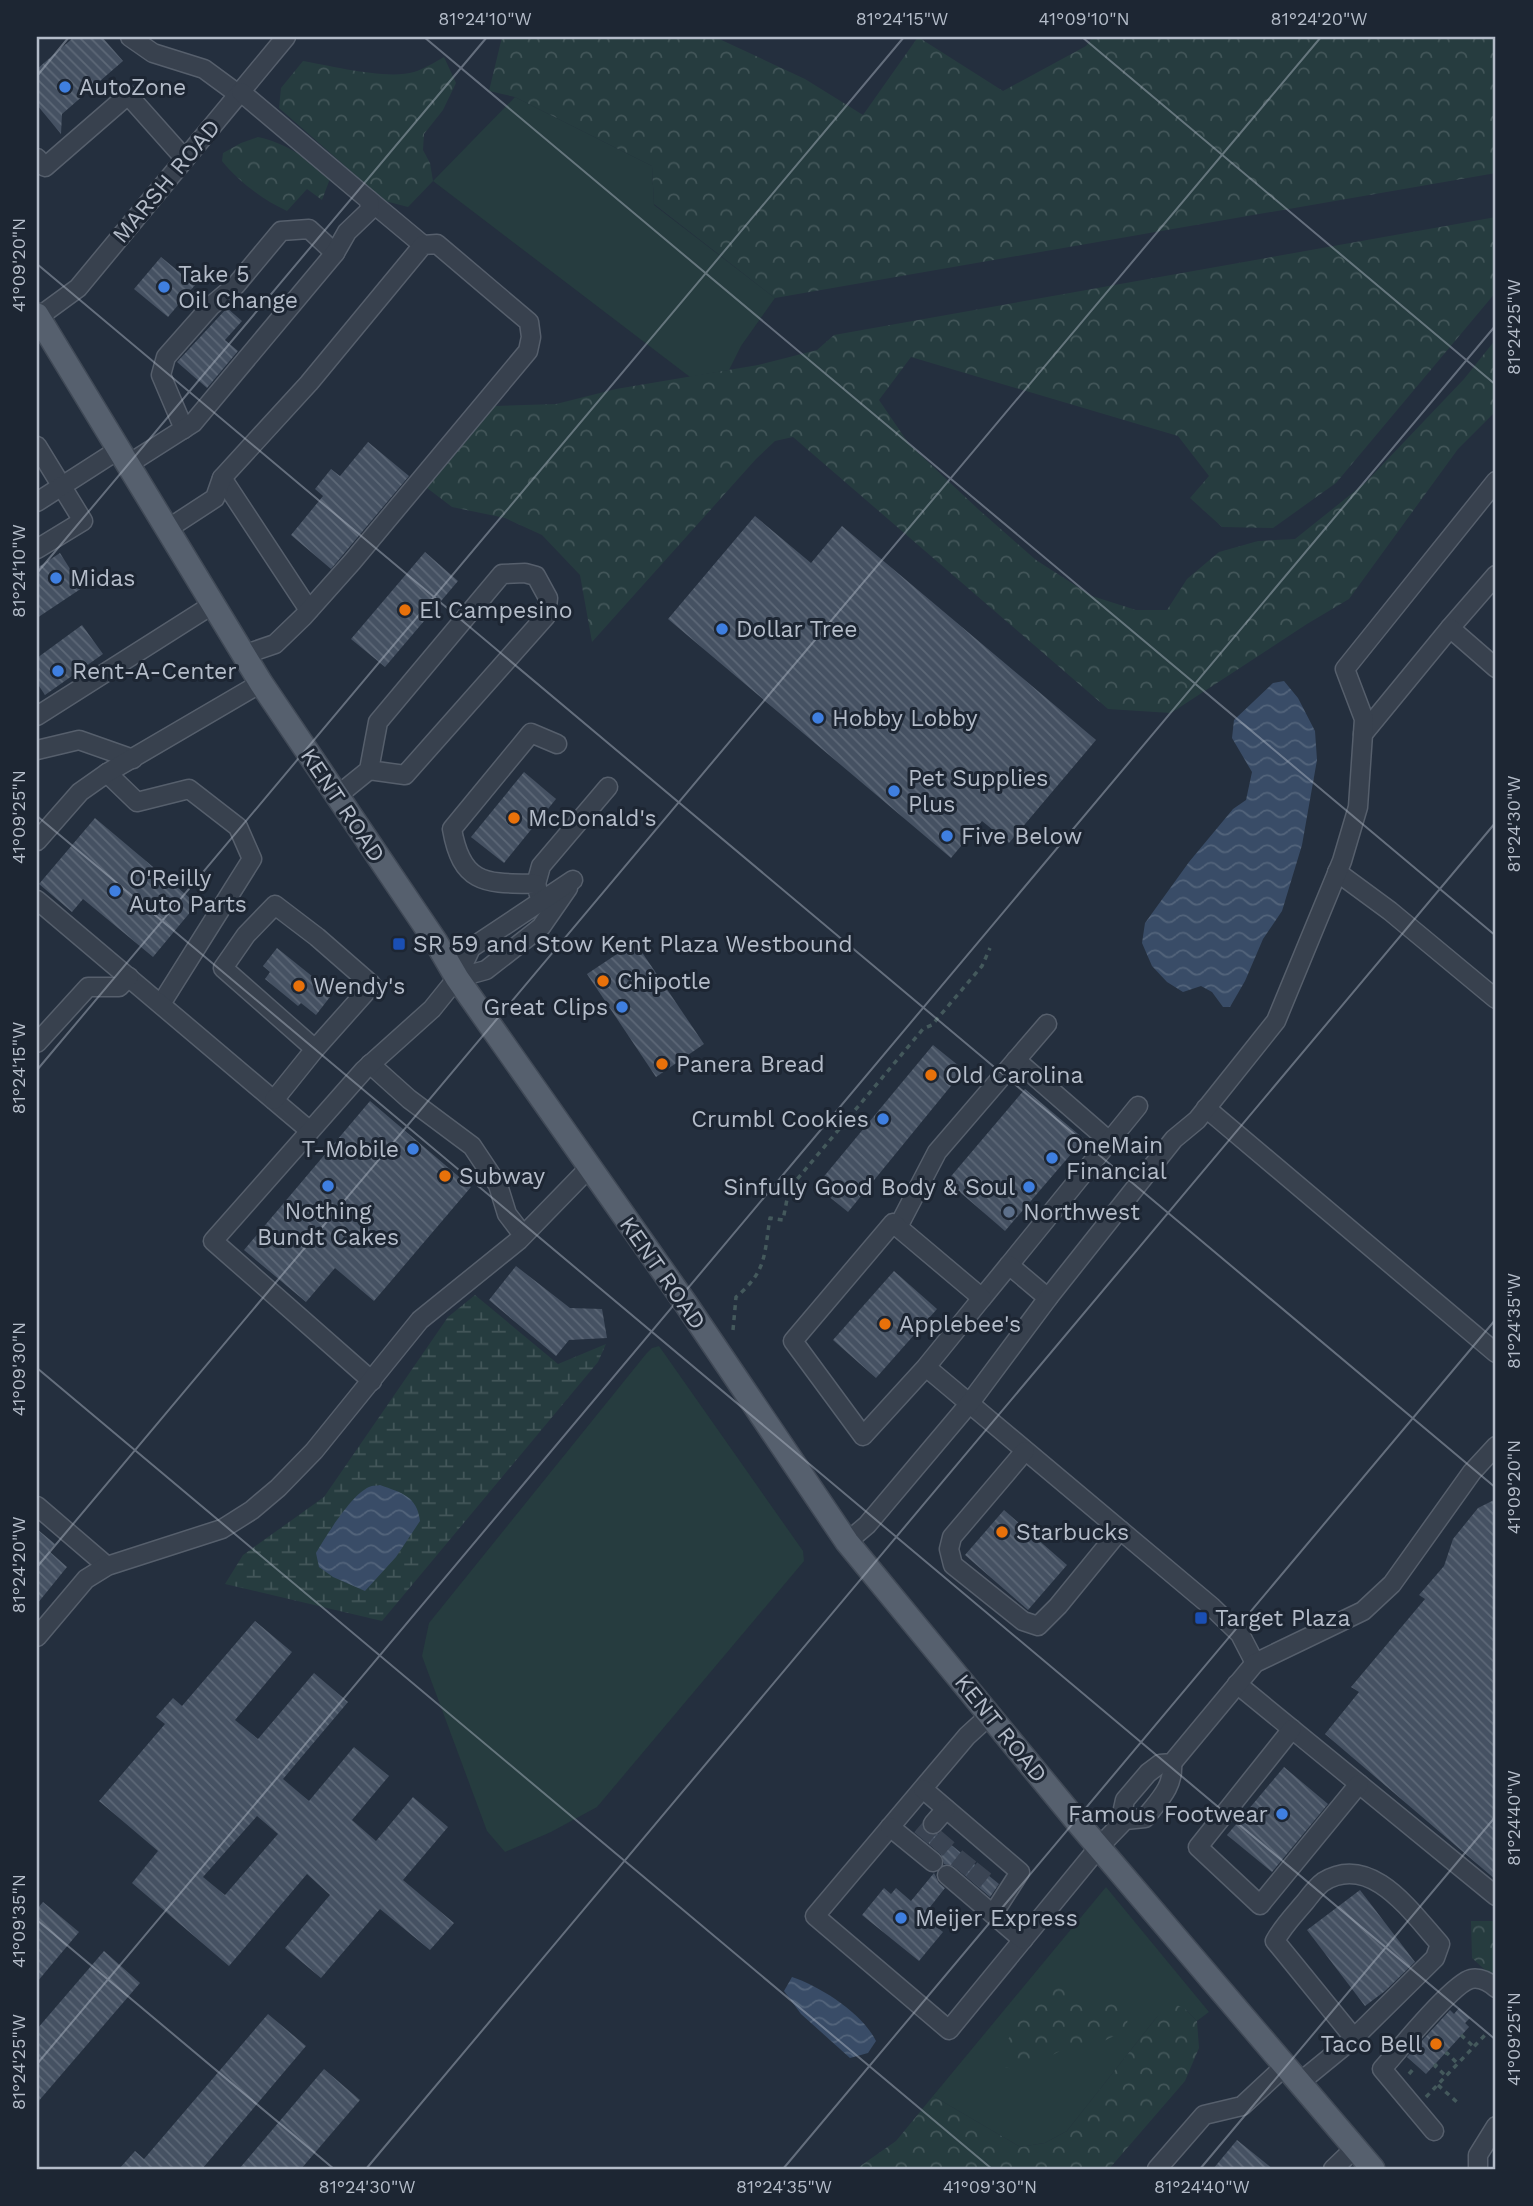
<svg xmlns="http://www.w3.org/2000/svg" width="1533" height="2206" viewBox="0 0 1533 2206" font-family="'Work Sans',sans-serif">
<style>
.green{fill:#263c3f}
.forest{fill:url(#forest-crowns)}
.wetland{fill:url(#wetland-marsh)}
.water{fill:url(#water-waves)}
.building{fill:url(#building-back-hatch);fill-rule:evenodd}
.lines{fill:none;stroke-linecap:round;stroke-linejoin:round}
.minor-tunnel{stroke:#3a4453;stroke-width:18;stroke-dasharray:18 9;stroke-linecap:butt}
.minor-casing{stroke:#565f6c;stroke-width:21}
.major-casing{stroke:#414a57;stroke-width:26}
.path{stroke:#44595c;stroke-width:3.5;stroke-dasharray:5 5;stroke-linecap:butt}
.minor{stroke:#38414e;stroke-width:18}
.major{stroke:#56606e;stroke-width:23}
.ticks{fill:none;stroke:#b4bcc9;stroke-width:2;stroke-opacity:0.45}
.shop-dot{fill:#3f7fe0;stroke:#1d2633;stroke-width:2.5}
.food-dot{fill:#e8710a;stroke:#1d2633;stroke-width:2.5}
.transit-dot{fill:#1a4fb4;stroke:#1d2633;stroke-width:2.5}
.service-dot{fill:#5c6f8a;stroke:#1d2633;stroke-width:2.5}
.labels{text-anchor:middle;stroke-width:6;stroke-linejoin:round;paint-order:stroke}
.poi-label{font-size:23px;fill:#b4bcc9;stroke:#1d2633;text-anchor:start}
.street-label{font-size:23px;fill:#b4bcc9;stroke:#1d2633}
.neatline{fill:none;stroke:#b4bcc9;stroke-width:2.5}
.ticks-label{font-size:18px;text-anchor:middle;fill:#b4bcc9}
</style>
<defs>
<pattern id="forest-crowns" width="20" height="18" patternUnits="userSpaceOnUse" patternTransform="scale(1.75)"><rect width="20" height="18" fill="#263c3f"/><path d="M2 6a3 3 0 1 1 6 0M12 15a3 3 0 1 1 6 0" fill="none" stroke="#435659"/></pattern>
<pattern id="wetland-marsh" width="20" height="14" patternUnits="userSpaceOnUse" patternTransform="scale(1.75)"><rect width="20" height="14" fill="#263c3f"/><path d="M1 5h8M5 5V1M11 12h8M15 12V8" fill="none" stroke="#435659"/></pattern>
<pattern id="water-waves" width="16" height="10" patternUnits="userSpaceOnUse" patternTransform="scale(1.75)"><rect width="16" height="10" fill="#394c67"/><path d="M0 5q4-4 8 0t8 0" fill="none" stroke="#53647b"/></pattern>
<pattern id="building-back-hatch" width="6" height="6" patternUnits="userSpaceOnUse" patternTransform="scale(1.75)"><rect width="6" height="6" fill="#455162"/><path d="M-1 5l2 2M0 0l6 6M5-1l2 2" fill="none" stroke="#5d6877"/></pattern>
</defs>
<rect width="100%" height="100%" fill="#242f3e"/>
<g class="green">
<path d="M515,97L652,166L654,205L775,298L741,346L729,370L690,377L433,181Z"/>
<path d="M659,1346L803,1551L804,1561L597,1807L551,1832L505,1852L487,1831L422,1656L429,1623L646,1354L652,1348Z"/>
<path d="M1106,1887L1209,2012L1197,2021L1185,2009L1157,2017L1067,2131L1045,2143L1020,2147L933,2096Z"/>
</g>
<g class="forest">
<path d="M502,37H715L805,79L863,115L918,37L1003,91L1086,46L1093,37H1496V173L775,298L654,204L652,166L515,97L489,91Z"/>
<path d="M444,57L456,83L443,110L424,134L423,150L430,163L433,181L408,207L385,201L279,108L281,88L303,61C332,66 387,80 414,72C424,69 435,62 444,57Z"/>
<path d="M258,137C287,143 308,160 331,176L322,200L307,189L287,211C263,200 238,181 222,161L223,153L241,143Z"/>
<path d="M1496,217V292L1336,483L1273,528L1222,527L1190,498L1209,476L1178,436L911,357L879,400L909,444L978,509L1036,560L1092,596L1136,610H1167L1187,579L1219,552L1258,541L1295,539L1365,483L1464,379L1496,339V411L1458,449L1349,599L1307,624L1171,713L1108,709L793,437L775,441L756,459L592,642L580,575L542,535L505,518L452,507L427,488L495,406L556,404L616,389L758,365L817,350L834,335Z"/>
<path d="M1471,1921H1496V1980L1472,1958Z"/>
<path d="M1061,1977L1065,1988L1074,1998C1096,1999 1112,1994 1128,2013L1127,2026L1118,2034L1094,2046L1071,2045L1023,2071L1000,2066C1002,2049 1021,2009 1033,1995C1040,1987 1051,1982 1061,1977Z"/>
<path d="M1173,2003L1185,2009L1197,2021L1199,2048L1185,2081L1109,2169H856L896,2141L933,2096L1020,2147L1045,2143L1067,2131L1157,2017Z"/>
</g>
<path class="wetland" d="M475,1295L558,1364L606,1344L598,1362L382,1621L225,1584L243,1555L324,1497L448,1317Z"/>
<g class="water">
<path d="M1284,681L1298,698L1315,731L1317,760L1302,845L1282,911L1263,939L1245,981L1230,1007H1223L1212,992L1201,986L1183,992L1167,982L1152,966L1142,943L1145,923L1189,862L1233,809L1246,800L1252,772L1232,738L1234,720L1273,683Z"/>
<path d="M380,1485C402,1493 417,1496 420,1521L396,1557L365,1591L333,1577L319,1567L316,1553C326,1536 351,1495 369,1487C373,1485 377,1486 380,1485Z"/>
<path d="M792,1977C820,1986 863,2014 876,2041L868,2053L850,2058L801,2014L784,1991Z"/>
</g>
<g class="building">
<path d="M74,37H102L123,61L62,114L61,134L37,105V69Z"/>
<path d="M161,257L195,285L168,317L134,289Z"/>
<path d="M227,308L242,321L225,340L238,351L207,388L177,362Z"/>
<path d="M368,442L409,476L331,569L291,535L323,496L315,489L331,469L340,476Z"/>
<path d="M755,516L811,563L842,526L1096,740L1009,843L982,821L951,858L668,619Z"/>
<path d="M425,552L458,581L385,667L351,639Z"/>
<path d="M60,553L82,588L37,618V568Z"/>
<path d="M82,625L103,654L45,695L37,683V658Z"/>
<path d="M524,772L556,799L504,863L471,837Z"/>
<path d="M95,818L197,904L153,957L83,899L72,912L39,884Z"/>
<path d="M635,942L704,1044L656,1077L587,974Z"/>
<path d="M277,948L333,993L316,1015L301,1003L298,1006L265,979L270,972L263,966Z"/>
<path d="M933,1045L964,1070L848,1212L816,1186Z"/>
<path d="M1025,1089L1084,1139L1005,1231L947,1181Z"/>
<path d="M370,1101L471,1187L374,1301L335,1268L306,1302L244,1250Z"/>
<path d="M516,1266L570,1308L602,1309L607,1338L569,1340L556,1356L489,1300Z"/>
<path d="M894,1271L937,1309L876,1378L833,1340Z"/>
<path d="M1496,1499V1880L1325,1734L1359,1692L1351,1687L1425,1599L1419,1595L1444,1566L1453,1539L1478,1508Z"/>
<path d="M1004,1510L1067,1565L1028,1610L965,1555Z"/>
<path d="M37,1529L55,1544L49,1551L67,1567L37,1604Z"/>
<path d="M255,1621L292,1652L235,1720L258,1739L314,1673L348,1702L283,1779L309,1801L354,1747L389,1776L352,1820L376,1841L413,1797L448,1827L403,1880L454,1923L430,1950L380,1909L321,1978L285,1948L330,1895L307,1874L229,1966L132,1883L158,1851L99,1801L165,1724L156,1717L173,1698L182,1706ZM257,1816L278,1834L225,1895L203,1877Z"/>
<path d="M1284,1767L1328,1804L1272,1872L1227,1835Z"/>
<path d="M922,1824L926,1833L938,1834L999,1884L990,1897L954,1866L944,1864L941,1854L915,1832Z"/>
<path d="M934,1873L939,1883L945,1888L923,1916L943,1932L919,1961L862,1915L884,1888L891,1894L896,1888L911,1901Z"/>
<path d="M1360,1890L1415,1962L1385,1991L1365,2006L1307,1930Z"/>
<path d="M43,1902L79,1932L37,1982V1909Z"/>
<path d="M104,1951L140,1983L37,2103V2029Z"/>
<path d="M1459,2008L1470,2018L1465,2023L1469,2027L1426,2074L1407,2057L1450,2010L1454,2014Z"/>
<path d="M268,2014L306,2046L202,2169H119L135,2151L144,2159Z"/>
<path d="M324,2069L360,2100L301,2169H239Z"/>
<path d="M1237,2140L1273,2169H1213Z"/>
</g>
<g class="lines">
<g class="minor-tunnel">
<path d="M921,1838L933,1824"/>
<path d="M936,1850L948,1836"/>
<path d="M958,1870L970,1855"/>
<path d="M973,1882L985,1867"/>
</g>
<g class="minor-casing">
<g id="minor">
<path d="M130,37L153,53L204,69L238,94"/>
<path d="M37,158L45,167L128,95L185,159"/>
<path d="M369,200L423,245"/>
<path d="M37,318L78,288L286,37"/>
<path d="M184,429L161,375L166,357L211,306L236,285L281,231L309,229L335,253"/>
<path d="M37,446L83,521L37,549"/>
<path d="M127,465L193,423L335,253L347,232L370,210L369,200L241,92"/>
<path d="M222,478L309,610"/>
<path d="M37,502L118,450"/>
<path d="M166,530L215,498L222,478L309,383L423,245L437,244L529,322L531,337L528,351L352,562L303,617L275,644L243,655"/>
<path d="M1450,628L1496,575"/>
<path d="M37,716L212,605"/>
<path d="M1363,734L1450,628L1496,668"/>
<path d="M37,750L79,740L133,759"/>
<path d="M107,773L137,802L189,789L238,827L252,859L161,1004"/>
<path d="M337,796L369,770L405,775L546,616L548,598L536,576L525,573L502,574L378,722L369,770"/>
<path d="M37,841L80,792L107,773L261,683"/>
<path d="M1337,872L1390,911L1496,999"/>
<path d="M536,884L541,866L608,787"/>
<path d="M37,900L309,1130"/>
<path d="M541,902L536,884C487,883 462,886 452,829L531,733L557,744"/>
<path d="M457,978L486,970L541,927L568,888"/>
<path d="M37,1043L88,987H119L129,977"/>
<path d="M1016,1060L1108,1140"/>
<path d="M370,1064L409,1099L472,1146L498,1185L507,1214L523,1235"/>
<path d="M274,1100L315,1049L372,985L317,937L275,905L246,935L223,968L315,1049"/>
<path d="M1206,1108L1496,1353"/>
<path d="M898,1227L937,1152L1047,1024"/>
<path d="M1009,1265L1138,1106"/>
<path d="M982,1298L1009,1265L1048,1298"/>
<path d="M926,1367L863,1436L793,1341L893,1223L982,1298L926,1367L1212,1607L1240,1634L1255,1663"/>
<path d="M372,1381L213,1241L364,1070L432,1009L457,978L471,948L573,880"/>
<path d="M1025,1451L952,1537L949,1549L953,1565L1023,1621L1038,1626L1058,1606L1120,1530"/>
<path d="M37,1506L107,1566"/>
<path d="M847,1542L867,1525L969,1404L1048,1298L1174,1139L1197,1120L1276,1021L1342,861L1358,807L1364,719L1345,669L1496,481"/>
<path d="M37,1637L86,1579L107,1566L222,1529L252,1510L278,1488L314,1451L420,1320L519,1240L590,1167"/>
<path d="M1237,1684L1496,1896"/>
<path d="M990,1715L967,1736L815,1916L949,2030L1099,1847L1125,1820L1145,1818C1159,1800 1174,1787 1172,1763"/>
<path d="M1292,1729L1198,1847L1260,1905L1359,1784"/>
<path d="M923,1789L1020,1872L993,1914"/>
<path d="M1125,1820L1123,1809L1125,1800L1148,1773L1160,1764L1172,1763L1255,1663L1363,1611L1392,1584L1472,1472L1496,1446"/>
<path d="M933,1824L946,1809"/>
<path d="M890,1827L933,1862"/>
<path d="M947,1875L1023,1940"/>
<path d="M1299,2083L1354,2038L1435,1958L1440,1944C1411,1912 1371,1852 1323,1882C1316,1887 1310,1896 1305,1902C1294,1915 1283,1926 1275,1941L1354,2038"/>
<path d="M1434,2131L1382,2069C1398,2051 1453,1983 1471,1979C1481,1977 1489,1982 1496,1988"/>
<path d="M1157,2169L1204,2115L1242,2106L1285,2066"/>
<path d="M1333,2169L1355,2148"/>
<path d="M1478,2169V2155L1496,2126"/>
</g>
</g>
<g class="major-casing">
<path id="major" d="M37,315L261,683L436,942L457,978L686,1304L847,1542L1079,1824L1373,2169"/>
</g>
<g class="path">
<path d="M733,1330L736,1297C767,1271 764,1255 770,1218L783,1220L789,1189L923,1029L932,1025L982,966L990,948"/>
<path d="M1461,2035L1474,2047"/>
<path d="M1446,2055L1447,2053L1458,2064"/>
<path d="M1437,2064L1435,2066L1446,2076"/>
<path d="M1409,2074L1415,2067"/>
<path d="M1438,2085L1459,2104"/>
<path d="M1426,2097L1485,2035"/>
</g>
<use href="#minor" class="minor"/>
<use href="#major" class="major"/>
</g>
<path class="ticks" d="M424,37L1496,936M1082,37L1496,385M37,76L69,37M37,264L1496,1488M37,573L487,37M37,816L1496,2040M37,1070L904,37M37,1368L992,2169M37,1567L1321,37M37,1920L334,2169M37,2064L1496,325M366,2169L1496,822M783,2169L1496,1319M1200,2169L1496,1816"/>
<g class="shop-dot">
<circle cx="65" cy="87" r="7"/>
<circle cx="164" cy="287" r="7"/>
<circle cx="56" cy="578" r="7"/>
<circle cx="722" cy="629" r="7"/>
<circle cx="58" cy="671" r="7"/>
<circle cx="818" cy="718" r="7"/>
<circle cx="894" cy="791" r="7"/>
<circle cx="947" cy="836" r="7"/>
<circle cx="115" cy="891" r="7"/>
<circle cx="622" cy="1007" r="7"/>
<circle cx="883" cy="1119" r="7"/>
<circle cx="413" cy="1149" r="7"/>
<circle cx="1052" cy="1158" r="7"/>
<circle cx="328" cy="1186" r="7"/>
<circle cx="1029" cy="1187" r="7"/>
<circle cx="1282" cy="1814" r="7"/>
<circle cx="901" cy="1918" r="7"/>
</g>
<g class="food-dot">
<circle cx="405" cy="610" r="7"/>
<circle cx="514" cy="818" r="7"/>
<circle cx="603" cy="981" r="7"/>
<circle cx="299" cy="986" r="7"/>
<circle cx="662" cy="1064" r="7"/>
<circle cx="931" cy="1075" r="7"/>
<circle cx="445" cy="1176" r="7"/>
<circle cx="885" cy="1324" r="7"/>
<circle cx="1002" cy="1532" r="7"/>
<circle cx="1436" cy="2044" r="7"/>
</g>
<g class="transit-dot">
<rect x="392" y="937" width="14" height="14" rx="3.5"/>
<rect x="1194" y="1611" width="14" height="14" rx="3.5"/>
</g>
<circle class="service-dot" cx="1009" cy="1212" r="7"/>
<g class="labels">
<g class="poi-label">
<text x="79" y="95">AutoZone</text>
<text x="178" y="282">Take 5<tspan x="178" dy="26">Oil Change</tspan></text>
<text x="70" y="586">Midas</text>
<text x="419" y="618">El Campesino</text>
<text x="736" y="637">Dollar Tree</text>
<text x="72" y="679">Rent-A-Center</text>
<text x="832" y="726">Hobby Lobby</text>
<text x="908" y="786">Pet Supplies<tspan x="908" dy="26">Plus</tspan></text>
<text x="528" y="826">McDonald's</text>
<text x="961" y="844">Five Below</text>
<text x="129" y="886">O'Reilly<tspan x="129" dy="26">Auto Parts</tspan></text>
<text x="413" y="952">SR 59 and Stow Kent Plaza Westbound</text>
<text x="617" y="989">Chipotle</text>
<text x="313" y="994">Wendy's</text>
<text x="608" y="1015" text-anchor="end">Great Clips</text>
<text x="676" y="1072">Panera Bread</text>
<text x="945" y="1083">Old Carolina</text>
<text x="869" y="1127" text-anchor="end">Crumbl Cookies</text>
<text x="1066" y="1153">OneMain<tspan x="1066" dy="26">Financial</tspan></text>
<text x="399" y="1157" text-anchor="end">T-Mobile</text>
<text x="459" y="1184">Subway</text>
<text x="1015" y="1195" text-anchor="end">Sinfully Good Body &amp; Soul</text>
<text x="328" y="1219" text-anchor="middle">Nothing<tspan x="328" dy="26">Bundt Cakes</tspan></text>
<text x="1023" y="1220">Northwest</text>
<text x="899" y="1332">Applebee's</text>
<text x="1016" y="1540">Starbucks</text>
<text x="1215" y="1626">Target Plaza</text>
<text x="1268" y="1822" text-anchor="end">Famous Footwear</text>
<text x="915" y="1926">Meijer Express</text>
<text x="1422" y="2052" text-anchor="end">Taco Bell</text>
</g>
<g class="street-label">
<text transform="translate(166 181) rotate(-50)" y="8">MARSH ROAD</text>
<text transform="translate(343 805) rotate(56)" y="8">KENT ROAD</text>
<text transform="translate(663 1273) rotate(55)" y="8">KENT ROAD</text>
<text transform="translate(1001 1728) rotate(51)" y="8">KENT ROAD</text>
</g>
</g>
<rect width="1533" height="2206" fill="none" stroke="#1d2633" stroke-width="77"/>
<rect x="38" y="38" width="1456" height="2130" class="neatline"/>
<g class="ticks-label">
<text x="485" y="25">81°24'10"W</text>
<text x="902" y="25">81°24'15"W</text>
<text x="1084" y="25">41°09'10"N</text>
<text x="1319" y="25">81°24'20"W</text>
<text transform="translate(19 265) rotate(-90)" y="6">41°09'20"N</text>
<text transform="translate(1514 327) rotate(-90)" y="6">81°24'25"W</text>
<text transform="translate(19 571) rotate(-90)" y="6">81°24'10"W</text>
<text transform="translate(19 817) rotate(-90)" y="6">41°09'25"N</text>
<text transform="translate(1514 824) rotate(-90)" y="6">81°24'30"W</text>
<text transform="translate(19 1068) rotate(-90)" y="6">81°24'15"W</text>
<text transform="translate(1514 1321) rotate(-90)" y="6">81°24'35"W</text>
<text transform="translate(19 1369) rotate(-90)" y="6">41°09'30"N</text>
<text transform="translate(1514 1487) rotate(-90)" y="6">41°09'20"N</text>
<text transform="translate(19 1565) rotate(-90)" y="6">81°24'20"W</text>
<text transform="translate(1514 1818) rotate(-90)" y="6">81°24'40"W</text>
<text transform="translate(19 1921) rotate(-90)" y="6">41°09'35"N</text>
<text transform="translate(1514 2039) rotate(-90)" y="6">41°09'25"N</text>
<text transform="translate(19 2062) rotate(-90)" y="6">81°24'25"W</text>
<text x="367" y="2193">81°24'30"W</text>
<text x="784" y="2193">81°24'35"W</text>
<text x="990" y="2193">41°09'30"N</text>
<text x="1202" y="2193">81°24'40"W</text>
</g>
</svg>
